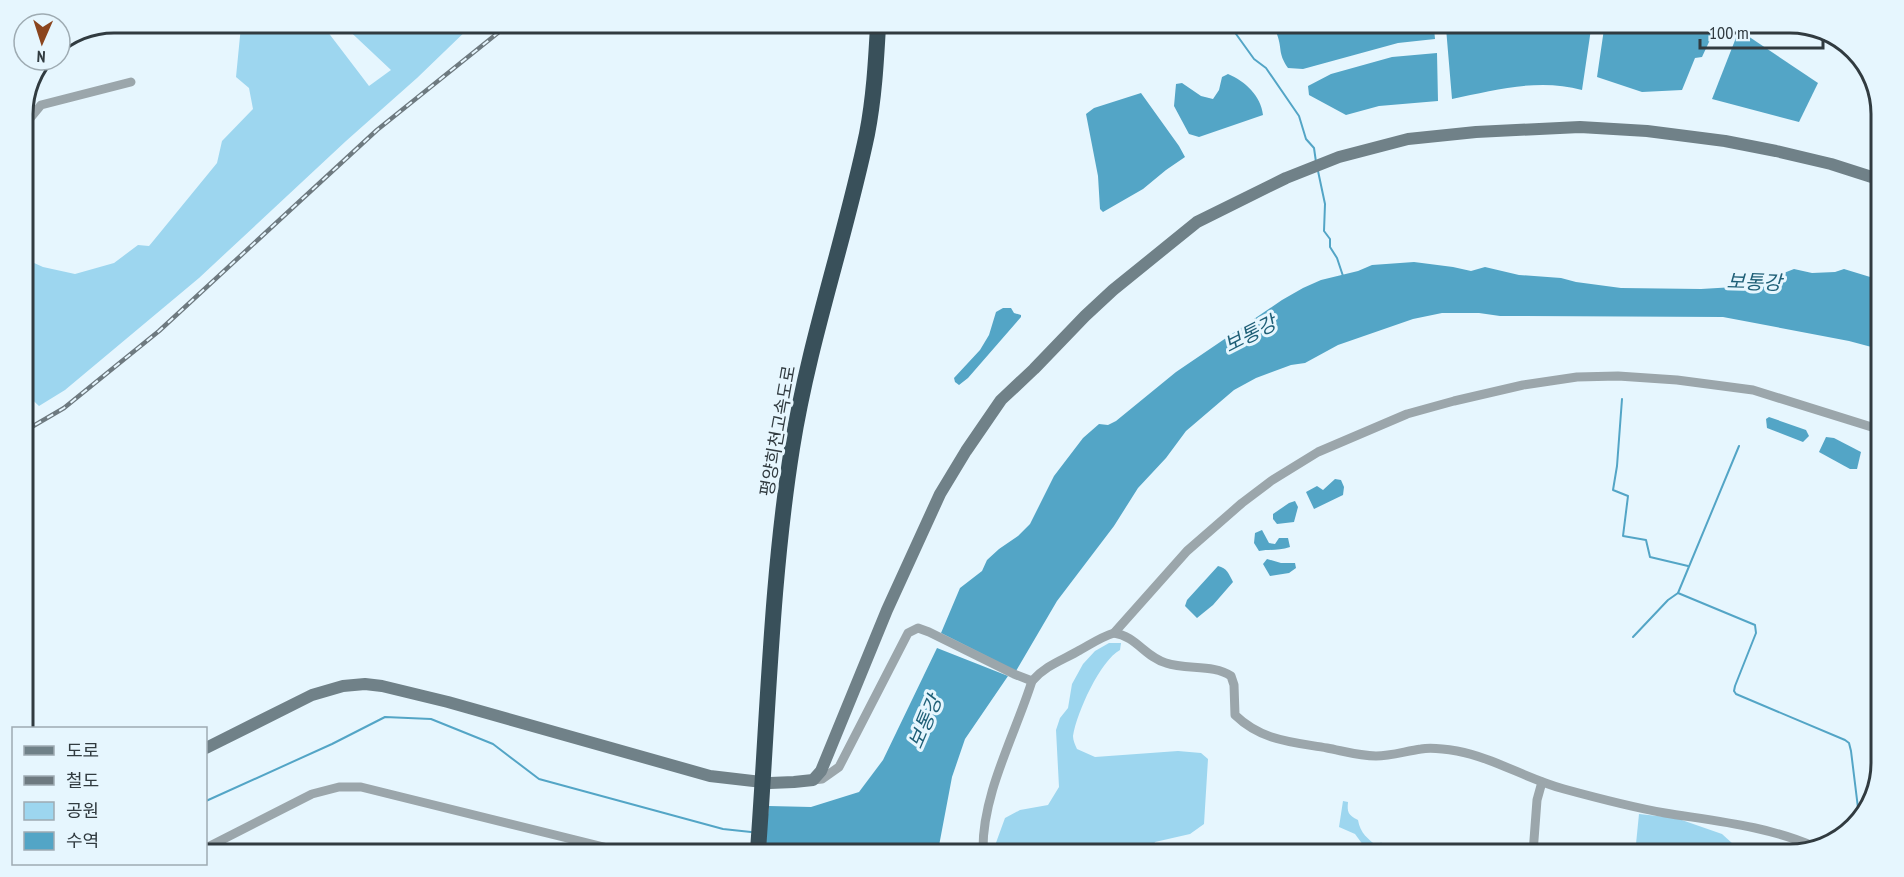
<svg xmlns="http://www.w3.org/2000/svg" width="1904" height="877" viewBox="0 0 1904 877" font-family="'PT Sans Narrow','Noto Sans KR',sans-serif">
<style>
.green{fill:#9dd6ef}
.water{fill:#53a5c6}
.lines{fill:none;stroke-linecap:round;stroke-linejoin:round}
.stream{stroke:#53a5c6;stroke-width:2}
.street{stroke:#9ba6ab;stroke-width:9}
.secondary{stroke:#708188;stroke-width:12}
.highway{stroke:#39505a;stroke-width:16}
.rail-casing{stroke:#6e7a80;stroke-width:4.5}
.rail{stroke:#e6f6fe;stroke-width:2;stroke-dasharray:7;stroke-linecap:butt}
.labels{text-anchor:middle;stroke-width:6;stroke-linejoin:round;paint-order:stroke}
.street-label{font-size:18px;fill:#313b40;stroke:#e6f6fe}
.water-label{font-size:20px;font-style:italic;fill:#1f5f77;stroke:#e6f6fe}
.rim{fill:none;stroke:#313b40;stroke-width:3}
</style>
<rect width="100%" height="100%" fill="#e6f6fe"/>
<g class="green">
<path d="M244,23H321L369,86L391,70L341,23L473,24L417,78L346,141L199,278L65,390L39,406L23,391V258L43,267L75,274L114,263L138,245L149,246L154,240L217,163L222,141L253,109L249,88L236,77L241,26Z"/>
<path d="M1109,643H1121L1120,650C1100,661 1077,712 1073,736C1073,740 1075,745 1077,749L1095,757L1178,751L1201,753L1208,759L1204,824L1190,834L1155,842L1150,852L993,851L1005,818L1020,810L1048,805L1059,787L1056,730L1060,718L1068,708L1072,684L1083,664L1095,651Z"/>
<path d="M1343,801L1348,802C1347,812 1348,815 1358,820C1360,833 1368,839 1378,847L1381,842L1384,847L1383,853H1369L1355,834L1339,827Z"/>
<path d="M1639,814L1676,818L1722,834L1744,854H1635Z"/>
</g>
<g class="water">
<path d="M1282,27L1434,28L1435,39L1398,43L1303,69L1288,68C1277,52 1283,48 1276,32Z"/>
<path d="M1446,28L1591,29L1582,90C1539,78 1495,90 1452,99Z"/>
<path d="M1604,29H1715L1702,57L1695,58L1682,90L1642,92L1597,77Z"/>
<path d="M1739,30L1818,83L1799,122L1712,99Z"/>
<path d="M1437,53L1438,101L1379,106L1346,115L1309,95L1308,86L1331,74L1392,57Z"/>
<path d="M1228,74C1245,81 1261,96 1263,115L1199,137L1189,134L1174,106L1176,84L1182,83L1201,96L1213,99L1219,90L1222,77Z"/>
<path d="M1141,93L1179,146L1185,157L1166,170L1143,189L1103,212L1100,209L1098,176L1086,114L1094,108Z"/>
<path d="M1414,262L1453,267L1471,271L1485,267L1519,275L1561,278L1576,282L1621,288L1701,289L1751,286L1794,269L1812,273L1835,272L1844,269L1880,280L1879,349L1849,341L1723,317L1500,316L1479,313H1442L1413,319L1338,345L1305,363L1291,365L1256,378L1234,390L1186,431L1166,458L1138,488L1114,526L1057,601L1016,671L941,633L960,588L982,571L987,560L999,549L1018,536L1030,524L1054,476L1083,438L1099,424L1108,425L1116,421L1176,372L1282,300L1303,288L1321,280L1358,271L1372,265Z"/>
<path d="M1003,308H1011L1014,313L1021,315V317L968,378L959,385L955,382L954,378L980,350L989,335L996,312Z"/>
<path d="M1769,417L1806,430L1809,436L1803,442L1767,428L1766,419Z"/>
<path d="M1826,437L1834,438L1861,452L1857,469H1850L1819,452Z"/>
<path d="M1335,479L1341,480L1344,487L1343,495L1314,509L1306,492L1317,486L1323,490Z"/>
<path d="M1295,501L1298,507L1294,522L1277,524L1273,519V514L1289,503Z"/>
<path d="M1262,530L1269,543L1275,544L1279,538H1288L1290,547C1279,551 1270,549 1259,551L1254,543L1255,533Z"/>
<path d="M1267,559L1281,563H1295L1296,568L1289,573L1270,576L1263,564Z"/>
<path d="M1218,566C1227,568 1229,574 1233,582L1213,605L1197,618L1185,606L1187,600Z"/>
<path d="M937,648L1008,676L965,739L952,777L938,851L764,850L769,806L811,807L859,792L883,760Z"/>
</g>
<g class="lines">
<g class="stream">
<path d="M1231,27L1254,59L1266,68L1299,116L1306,139L1314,148L1316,162"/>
<path d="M1318,171L1325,204L1324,231L1330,239V247L1337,258L1343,276"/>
<path d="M1622,399L1617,466L1613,490L1628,496L1623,536L1646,540L1650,557L1688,566"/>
<path d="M1739,446L1678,593L1755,625L1756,633L1735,686L1734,691L1736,694L1845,740L1849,743L1851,751L1859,816"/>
<path d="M1633,637L1668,600L1678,593"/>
<path d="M206,801L332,744L385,717L431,719L493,744L539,779L723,829L751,832"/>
</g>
<g class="street">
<path d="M23,127L41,105L131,82"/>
<path d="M1114,633C1136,636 1145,657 1166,663C1186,670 1214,664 1231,676L1234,685L1235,715C1262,741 1292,742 1327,748C1343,751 1360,756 1376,756C1391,756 1406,751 1421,749C1433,747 1445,749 1457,751C1494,758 1527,779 1564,789C1597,798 1631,807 1665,813C1715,821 1768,826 1815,847"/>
<path d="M1032,681C1046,665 1063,660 1080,650C1091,644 1101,637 1114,633L1187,551L1242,503L1271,481L1318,452L1407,414L1454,401L1523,385L1577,377L1618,376L1677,380L1753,390L1878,429"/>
<path d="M813,780L822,779L839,767L908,633L918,628L929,632L1014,674L1032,681C1015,735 982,794 983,851"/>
<path d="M206,848L312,794L339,787H361L616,850"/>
<path d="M1533,853L1537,800L1542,782"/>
</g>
<path class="secondary" d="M206,748L312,695L343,686L365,684L382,686L448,702L710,776L770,783L794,782L813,780L821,771L887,610L940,494L966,451L1001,400L1034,369L1085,316L1113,290L1197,222L1286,178L1339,157L1408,139L1476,132L1580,127L1647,131L1725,141L1776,151L1831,164L1881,180"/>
<path class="highway" d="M758,850C768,716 771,580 792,448C809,341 845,239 867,134C874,98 876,62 878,26"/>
<g class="rail-casing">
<path id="rail" d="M23,432L64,408L159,331L377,130L509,24"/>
</g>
<use href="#rail" class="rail"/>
</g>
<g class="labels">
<g class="street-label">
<text transform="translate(778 431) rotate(-80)" y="6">평양희천고속도로</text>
</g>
<g class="water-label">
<text transform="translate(1754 282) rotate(2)" y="7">보통강</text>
<text transform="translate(1250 334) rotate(-27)" y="7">보통강</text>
<text transform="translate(925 722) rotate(-67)" y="7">보통강</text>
</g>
</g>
<path d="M0 0H1904V877H0ZM114 33H1790A81 81 0 0 1 1871 114V763A81 81 0 0 1 1790 844H114A81 81 0 0 1 33 763V114A81 81 0 0 1 114 33Z" fill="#e6f6fe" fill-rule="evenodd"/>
<path class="rim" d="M114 33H1790A81 81 0 0 1 1871 114V763A81 81 0 0 1 1790 844H114A81 81 0 0 1 33 763V114A81 81 0 0 1 114 33Z"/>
<rect x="12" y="727" width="195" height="138" fill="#e6f6fe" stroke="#9eabb2" stroke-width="1.5"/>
<rect x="24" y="746" width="30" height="9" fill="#708188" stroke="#9eabb2" stroke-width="1.5"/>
<text x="66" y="757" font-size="18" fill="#313b40">도로</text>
<rect x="24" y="776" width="30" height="9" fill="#6e7a80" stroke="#9eabb2" stroke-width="1.5"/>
<text x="66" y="787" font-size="18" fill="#313b40">철도</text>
<rect x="24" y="802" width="30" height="18" fill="#9dd6ef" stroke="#9eabb2" stroke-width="1.5"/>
<text x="66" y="817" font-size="18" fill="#313b40">공원</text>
<rect x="24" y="832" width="30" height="18" fill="#53a5c6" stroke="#9eabb2" stroke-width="1.5"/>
<text x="66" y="847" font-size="18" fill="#313b40">수역</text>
<g transform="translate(42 42) rotate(183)"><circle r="28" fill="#e6f6fe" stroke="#9eabb2" stroke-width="1.5"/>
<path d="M0-4.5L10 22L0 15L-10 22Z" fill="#8b451e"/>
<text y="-9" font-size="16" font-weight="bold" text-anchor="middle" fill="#313b40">N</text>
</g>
<path d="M1700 39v9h123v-9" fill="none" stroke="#313b40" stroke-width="3"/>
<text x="1709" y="39" font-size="18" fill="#313b40" stroke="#e6f6fe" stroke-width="4.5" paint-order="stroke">100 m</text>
</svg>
